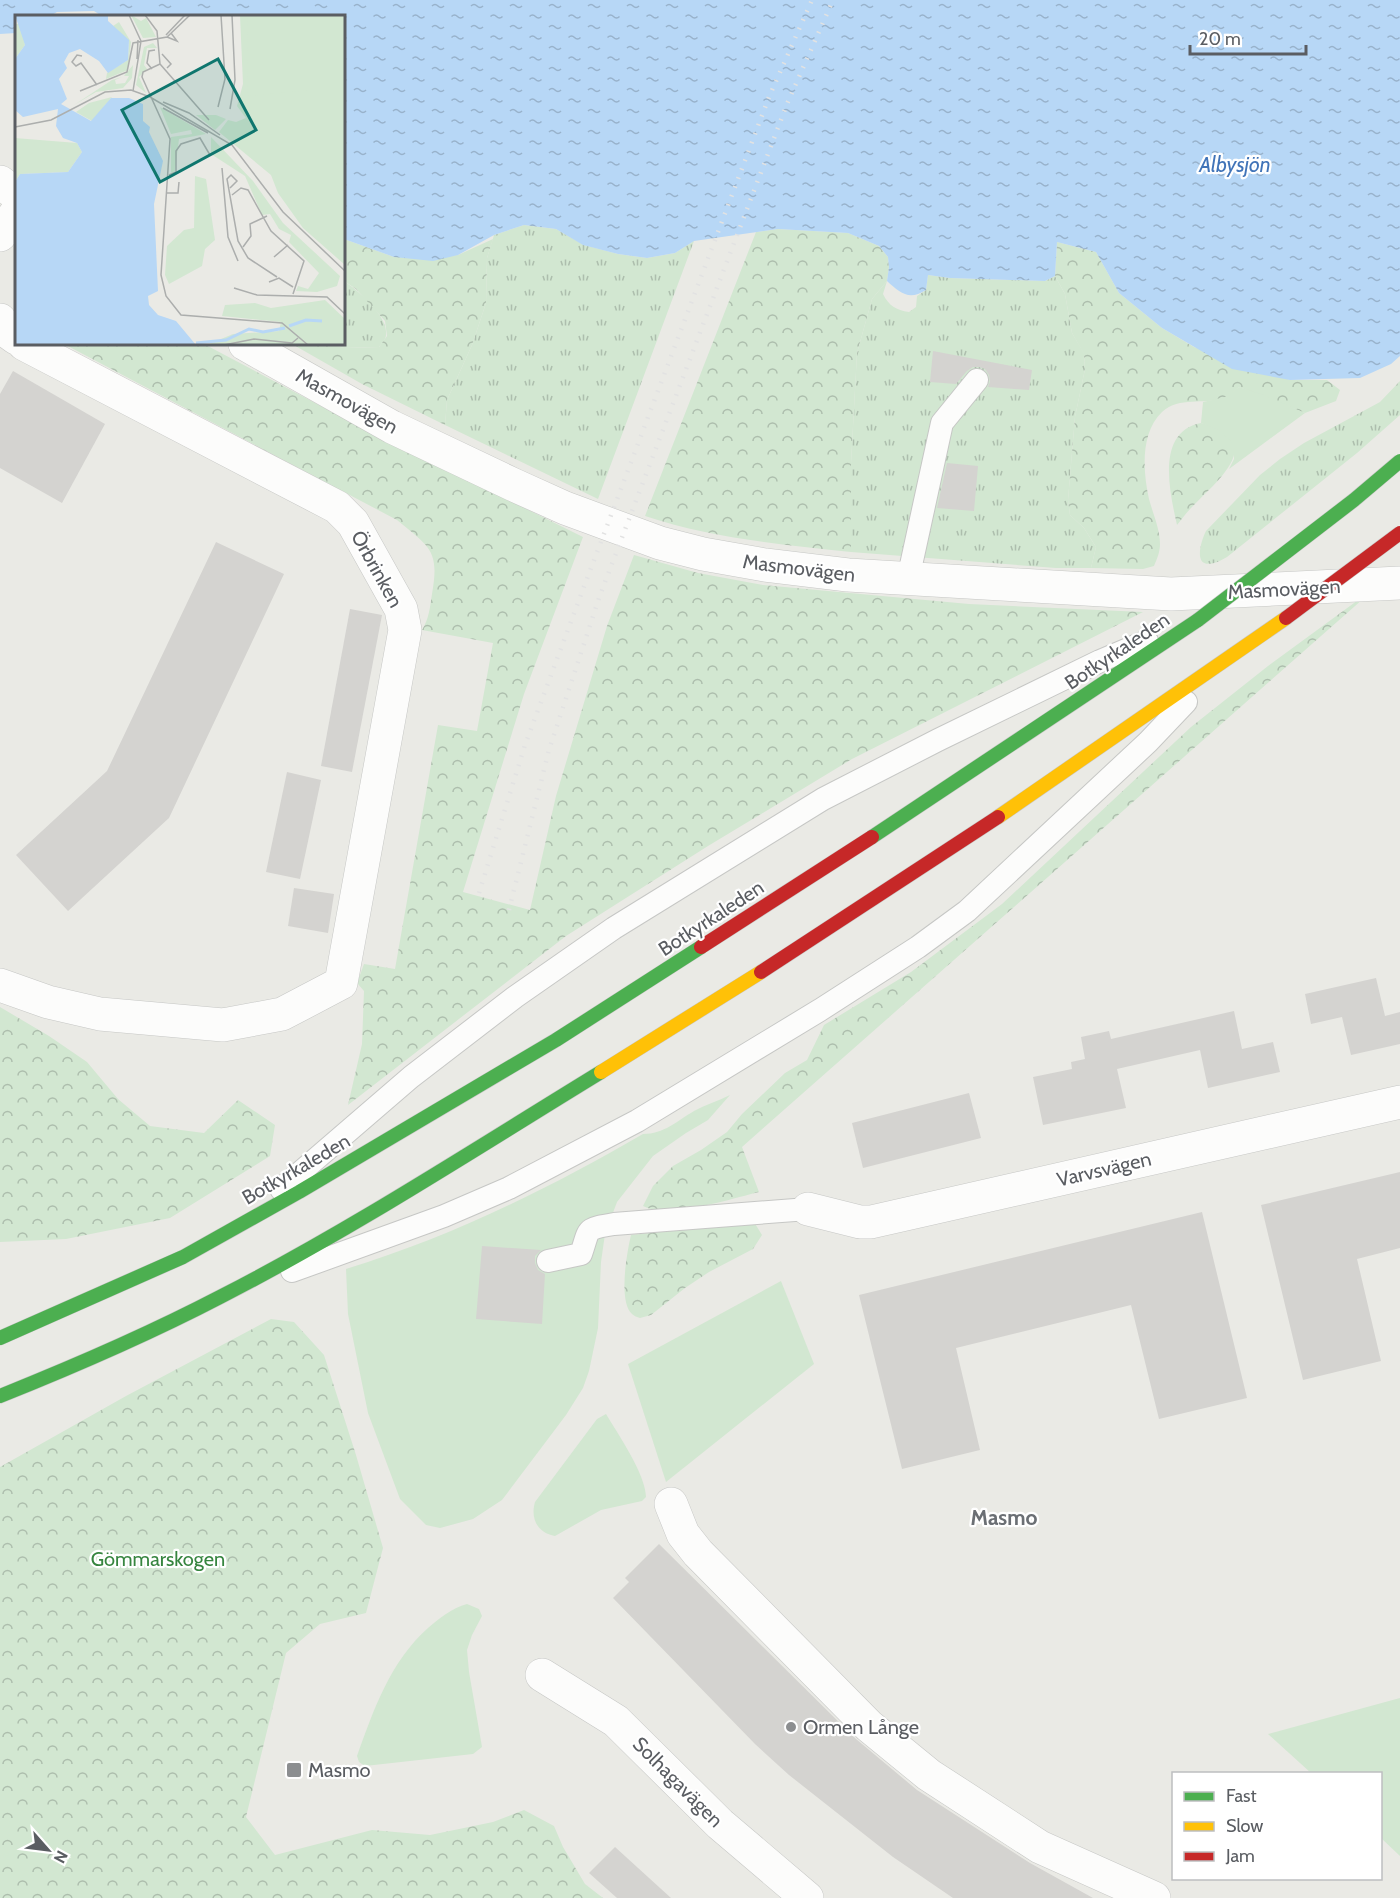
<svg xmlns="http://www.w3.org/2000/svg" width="1400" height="1898" viewBox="0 0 1400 1898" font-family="Cabin,sans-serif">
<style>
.grass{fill:url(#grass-tufts)}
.forest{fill:url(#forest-crowns)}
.park{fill:#d2e7d1}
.water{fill:url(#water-ripples)}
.building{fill:#d4d3d0}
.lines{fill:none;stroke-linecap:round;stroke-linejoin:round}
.lane-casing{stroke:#c6c7c5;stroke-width:24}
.street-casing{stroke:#c6c7c5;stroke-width:34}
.fast-casing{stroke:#c7c7c6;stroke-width:15}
.slow-casing{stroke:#c7c7c6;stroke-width:15}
.jam-casing{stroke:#c7c7c6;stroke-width:15}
.lane{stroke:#fcfcfb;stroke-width:22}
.street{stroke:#fcfcfb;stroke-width:33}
.fast{stroke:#4caf50;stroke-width:14}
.slow{stroke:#ffc107;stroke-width:14}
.jam{stroke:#c62828;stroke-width:14}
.rail{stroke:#e2e2e2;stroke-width:4.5;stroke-dasharray:1.5 8;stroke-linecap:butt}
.fast-bridge-casing{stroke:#c7c7c6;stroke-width:15;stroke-linecap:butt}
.jam-bridge-casing{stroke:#c7c7c6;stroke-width:15;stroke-linecap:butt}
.fast-bridge{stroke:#4caf50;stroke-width:14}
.jam-bridge{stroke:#c62828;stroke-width:14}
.poi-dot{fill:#8c8e90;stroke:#fff;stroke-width:2}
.labels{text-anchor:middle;stroke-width:4.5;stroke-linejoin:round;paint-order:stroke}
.street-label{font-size:20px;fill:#5a5d62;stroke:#fff}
.park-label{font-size:20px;fill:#36853f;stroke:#fff}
.poi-label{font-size:20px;fill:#5a5d62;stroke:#fff;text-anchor:start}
.water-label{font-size:21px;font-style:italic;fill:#4174b8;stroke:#fff}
.neighbourhood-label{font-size:21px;font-weight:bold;fill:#6b6f74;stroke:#fff}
.inset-river{fill:none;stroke:#b7d7f6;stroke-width:3}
.inset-road{fill:none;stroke:#acaead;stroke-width:1.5}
.view{fill:#0f766e;fill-opacity:0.15;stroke:#0f766e;stroke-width:3}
.inset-edge{fill:none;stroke:#5a5d62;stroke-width:3}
</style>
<defs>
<pattern id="grass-tufts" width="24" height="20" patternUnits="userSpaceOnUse" patternTransform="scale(1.5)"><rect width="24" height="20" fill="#d2e7d1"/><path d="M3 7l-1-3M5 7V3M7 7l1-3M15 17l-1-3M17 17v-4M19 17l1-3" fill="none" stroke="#adbead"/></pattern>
<pattern id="forest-crowns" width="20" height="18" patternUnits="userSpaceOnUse" patternTransform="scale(1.5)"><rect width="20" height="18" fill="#d2e7d1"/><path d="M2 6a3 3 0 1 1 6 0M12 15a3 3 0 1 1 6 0" fill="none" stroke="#adbead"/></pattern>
<pattern id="water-ripples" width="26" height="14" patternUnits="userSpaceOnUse" patternTransform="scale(1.5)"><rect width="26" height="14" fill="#b7d7f6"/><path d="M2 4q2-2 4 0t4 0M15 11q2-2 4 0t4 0" fill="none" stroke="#98b2cb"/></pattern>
</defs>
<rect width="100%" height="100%" fill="#eaeae5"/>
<g class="grass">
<path d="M524,225L556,229L584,245L618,254L647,258L675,253L694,241L598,499L445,425L447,400L472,345L486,303L487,258L494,235Z"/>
<path d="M928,275L950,278L1045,281L1055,276L1065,294L1072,333L1084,353L1085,369L1075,417L1068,500L1070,515L1084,528L1096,547L1091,568H1056L851,552V463L857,353L872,299L887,281L883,294C889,306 896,310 909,312L916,307L917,296L926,290Z"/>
<path d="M344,281C358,290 389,317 386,335C386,339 382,343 379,347L344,348L332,344H344Z"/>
<path d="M1400,381V415L1357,453L1227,557C1223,559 1218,562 1214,563C1192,569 1201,541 1206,531L1260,475L1280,459L1304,443L1380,402Z"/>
</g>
<g class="forest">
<path d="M778,229L848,233L879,246L888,257L889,267L887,281L872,299L857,353L851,463V552C783,545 711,538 645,516L756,232Z"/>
<path d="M344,239L394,257L458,255L493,239L487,258L486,303L472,345L447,400L445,425L362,384L292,344H332L344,348L379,347L387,336L385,321L356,289L344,281Z"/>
<path d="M1057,242L1096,252L1119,293L1162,328L1194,347L1290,380H1327L1340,390L1336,401L1305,413L1239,387C1234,391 1229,396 1224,398C1203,405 1180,396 1162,412C1140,433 1143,472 1149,499C1153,514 1160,529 1160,544C1160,552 1157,559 1154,566L1143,569L1091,568L1096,547L1084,528L1070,515L1068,500L1075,417L1085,369L1084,354L1072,333L1065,294L1055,276Z"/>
<path d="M64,344H204L351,422L583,537L524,694L463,892L530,910L556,796L607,626L634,555L698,573L763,585L969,604L1143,612L852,759L708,846L566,936L348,1105L362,1044L364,991L357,983L364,964L395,969L438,725L477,731L493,643L422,630C429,619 430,607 432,594C440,549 429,547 397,520Z"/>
<path d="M1201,423C1270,440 1216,482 1192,507C1186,513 1182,519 1177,525C1170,493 1155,432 1201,423Z"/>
<path d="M1380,584L742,1147L759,1192C731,1199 667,1219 643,1206L653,1186L673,1166L701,1150L727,1132L742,1114L785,1073L807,1060L824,1025L911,972L1002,904L1191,727L1268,666Z"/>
<path d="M0,1007L49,1036L87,1062L118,1099L150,1126L204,1133L238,1100L275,1125L270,1156L170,1218L66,1239L0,1242Z"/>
<path d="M754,1222L762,1235L753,1249L709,1272L685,1288L651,1315L640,1318C637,1317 634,1316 632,1314C618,1301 627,1252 631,1235Z"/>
<path d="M271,1319L294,1322L324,1355L356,1455L383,1548L366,1613L320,1624L286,1653L246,1817L275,1855L372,1830L430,1835L493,1822L524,1810L554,1826L563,1847L585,1884L603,1898H0V1467L126,1396Z"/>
</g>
<g class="park">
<path d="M1239,387L1264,395L1305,413L1229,469L1234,459V445L1221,431L1201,423L1203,402L1225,397Z"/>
<path d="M730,1095L708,1120L686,1133L653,1156L617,1202L605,1234L601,1262L598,1328L589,1371L583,1388L566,1415L502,1500L473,1519L440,1528L426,1525L400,1499L368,1413L348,1314L346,1269C451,1237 548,1189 643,1134C664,1134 677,1121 694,1111C705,1105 718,1101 730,1095Z"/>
<path d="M781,1281L814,1364L666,1482L628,1364Z"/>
<path d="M606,1414C618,1434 646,1475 646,1497L642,1501L601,1510L555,1536C538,1533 530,1519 535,1502L597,1419Z"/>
<path d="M467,1604L479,1609L482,1616L472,1635L467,1650L469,1672L482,1747L473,1754L365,1766L359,1762L357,1756C374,1709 390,1662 428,1628C440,1618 452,1608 467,1604Z"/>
<path d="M1400,1698V1856L1381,1838L1380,1774L1311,1773L1268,1734Z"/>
</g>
<path class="water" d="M0,0H1400V356L1391,364L1360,378L1290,380L1232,369L1162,328L1119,293L1096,252L1057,242L1055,276L1045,281L950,278L928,275L926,290C909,301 900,293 887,281L889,267L888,257L879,246L848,233L778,229L694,241L675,253L647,258L618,254L583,245L556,229L524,225L494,235L458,255L433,261L394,257L344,239V16H102L94,11L57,12L50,16H16V33L0,34Z"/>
<g class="building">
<path d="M933,351L1032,370L1029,390L988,387L990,382L989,375L985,369L979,367H973L967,371L956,384L930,382Z"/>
<path d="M13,371L105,424L62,503L0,468V394Z"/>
<path d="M947,463L978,466L974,511L937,508Z"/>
<path d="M216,542L284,574L169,818L68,911L16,855L107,771Z"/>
<path d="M350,609L382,615L352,772L321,766Z"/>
<path d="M287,772L321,780L300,879L266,872Z"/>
<path d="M294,888L334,894L328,933L288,926Z"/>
<path d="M1376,978L1385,1016L1400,1012V1044L1351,1055L1342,1017L1311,1024L1305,994Z"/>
<path d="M1234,1011L1242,1049L1273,1042L1280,1072L1208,1088L1200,1050L1117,1069L1126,1108L1043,1125L1033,1077L1072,1069L1071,1062L1085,1059L1081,1037L1109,1031L1111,1039Z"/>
<path d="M969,1093L981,1138L863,1168L852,1123Z"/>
<path d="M1400,1172V1248L1357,1259L1381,1361L1303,1380L1261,1205Z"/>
<path d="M1202,1212L1247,1398L1159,1419L1131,1305L956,1348L980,1450L902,1469L859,1295Z"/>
<path d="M482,1246L541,1250L535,1256V1263L538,1270L545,1274L542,1324L476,1319Z"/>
<path d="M659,1544L856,1739L917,1790L1030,1863L1093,1898H953L893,1857L789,1775L755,1744L613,1598L629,1582L625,1578Z"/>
<path d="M615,1847L671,1898H617L589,1873Z"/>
</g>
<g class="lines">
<g class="lane-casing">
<g id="lane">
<path d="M908,579L942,423L977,380"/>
<path d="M281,1189L411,1077L515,997L614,928L823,799L938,740L1100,661L1147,641"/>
<path d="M548,1261L581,1254C590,1228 584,1229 614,1224L808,1209"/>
<path d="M292,1271L444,1216L509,1188L637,1121L820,1010L918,947L967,911L1148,742L1186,702"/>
</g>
</g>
<g class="street-casing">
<g id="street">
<path d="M0,182L16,194"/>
<path d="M0,235L16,213"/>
<path d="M0,320L5,330L16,338"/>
<path d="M245,344L392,427L514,485L565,508L660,543L703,554L765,565L848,575L1171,594L1400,583"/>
<path d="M0,985L48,1002L100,1014L223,1025L282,1014L341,983L405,630L401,609L353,523L337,507L24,344"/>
<path d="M808,1209L860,1222H871L1400,1102"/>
<path d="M671,1504L683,1534L698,1553L869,1726L929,1775L1040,1847L1154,1898"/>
<path d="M542,1675L616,1721L720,1824L807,1898"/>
</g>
</g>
<g class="fast-casing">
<g id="fast">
<path d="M872,837L1198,620"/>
<path d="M0,1338L183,1257L299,1192L556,1040L701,947"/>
<path d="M0,1396C75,1366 149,1334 220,1297C351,1230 475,1149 601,1072"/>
</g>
</g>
<g class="slow-casing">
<g id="slow">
<path d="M998,817L1286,618"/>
<path d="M601,1072L761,972"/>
</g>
</g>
<g class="jam-casing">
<g id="jam">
<path d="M701,947L872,837"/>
<path d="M761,972L998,817"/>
</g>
</g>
<use href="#lane" class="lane"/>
<use href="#street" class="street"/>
<use href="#fast" class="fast"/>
<use href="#slow" class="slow"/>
<use href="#jam" class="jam"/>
<g class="rail">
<path d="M479,893L525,745L582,592L769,97L812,0"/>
<path d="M509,910L549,750L599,598L787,104L833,0"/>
</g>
<g class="fast-bridge-casing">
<path id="fast-bridge" d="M1198,620L1354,500L1400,461"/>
</g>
<g class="jam-bridge-casing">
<path id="jam-bridge" d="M1286,618L1400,533"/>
</g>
<use href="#fast-bridge" class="fast-bridge"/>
<use href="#jam-bridge" class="jam-bridge"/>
</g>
<g class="poi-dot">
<circle cx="791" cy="1727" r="6"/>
<rect x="286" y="1762" width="16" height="16" rx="3"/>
</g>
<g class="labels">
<g class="street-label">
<text transform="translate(347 401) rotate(29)" y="7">Masmovägen</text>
<text transform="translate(799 568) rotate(7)" y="7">Masmovägen</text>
<text transform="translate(377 569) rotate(61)" y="7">Örbrinken</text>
<text transform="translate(1284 589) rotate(-3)" y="7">Masmovägen</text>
<text transform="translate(1117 651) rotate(-34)" y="7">Botkyrkaleden</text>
<text transform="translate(711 918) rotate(-33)" y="7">Botkyrkaleden</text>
<text transform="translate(296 1169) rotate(-30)" y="7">Botkyrkaleden</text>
<text transform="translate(1104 1169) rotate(-13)" y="7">Varvsvägen</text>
<text transform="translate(678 1782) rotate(45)" y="7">Solhagavägen</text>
</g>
<g class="park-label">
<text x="158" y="1566">Gömmarskogen</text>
</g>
<g class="poi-label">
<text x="803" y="1734">Ormen Långe</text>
<text x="308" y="1777">Masmo</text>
</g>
<g class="water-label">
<text x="1235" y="172">Albysjön</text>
</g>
<g class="neighbourhood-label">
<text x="1004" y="1525">Masmo</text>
</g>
</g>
<g transform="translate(15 15)">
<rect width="330" height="330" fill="#eaeae5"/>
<path d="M116,0L126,6L131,3L141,22L128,23ZM138,28L142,33H132L129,50L132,54L124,62L131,78L121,70L129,32ZM118,50L117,63L108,73L81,77L59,90L97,65L107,62L100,65L101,69L110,68L114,61H109Z" fill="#d2e7d1"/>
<path d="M225,0H330V250L288,213L263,178L256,160L204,117L213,105L221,107L231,103L222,91L228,69ZM104,7L116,27L113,55L91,64L92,58L113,45L114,27L98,11ZM0,9H6L10,30L0,44ZM97,82L77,106L61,97L74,88ZM145,92L191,119L164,124L160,156L156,158V122L177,119L176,115L156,119ZM196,122L238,166L268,208L325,261L322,271L302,277L281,276L283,271L293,274L304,258L274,227L276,220L264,214L255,199L247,200L230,161L196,139ZM180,161L191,164L200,225L190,234L187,251L154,269L150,260L152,231L169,215L179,213ZM310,285L330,304V330H192L218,319L264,316L266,307L207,301L210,290L240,288L256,293Z" fill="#d2e7d1"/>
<path d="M232,0H330V190L297,91V75L233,81ZM181,100H201L211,104L200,115ZM0,123L62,128L67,137L53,157L5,159L0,167Z" fill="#d2e7d1"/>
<path d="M0,0H93V6L114,25L113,45L93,58L84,46L65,34L54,38L49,47L52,53L44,64L52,84L46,89L76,106L96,83H114L128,89V106L135,112L134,117L148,146L139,189L143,276L133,281L134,290L143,300L161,306L181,330H0V167L5,159L53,157L67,137L62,128L48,123L41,111L43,94L8,102L0,95V44L10,30Z" fill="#b7d7f6"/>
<path class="inset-river" d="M274,311L291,305L307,306M181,328L211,325L234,314L248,317L270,313"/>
<path class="inset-road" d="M114,0L126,26L118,76M130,0L142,16L145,49L128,57L127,62L155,124L146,260L151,281L166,300L267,308L293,330M151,20L170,0M152,22L162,26L156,18M147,39L156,49L152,53M67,41L62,40L57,47L61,51L66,48L82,70M122,44L123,25M145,49L194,105M137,54L132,48L134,36L140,35M65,76L112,57L118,28L152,22L175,0M148,87L174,98L205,120M203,92L210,64L206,0M148,93L193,118M215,94L220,65L217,0M0,112L36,105L90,77L116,75L135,82L217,130L268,197L330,256M207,153L213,222L223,246M154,160L161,157V136L166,129L185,123L195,140M215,173L222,166L216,160L212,164L223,226L233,243L262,262M152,178H163L164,167M217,180L226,173L233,175L256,216L289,246L278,279M228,232L236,221L235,209L252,201M259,242L273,230M254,267L264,263L278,272M219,273L242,280L312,282L330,299M209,330L239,324L277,328L283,323"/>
<path class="view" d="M203,44L241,115L145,167L107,95Z"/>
<rect width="330" height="330" class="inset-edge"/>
</g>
<rect x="1172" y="1772" width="210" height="108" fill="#ffffff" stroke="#bdbec0" stroke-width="1.5"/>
<rect x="1184" y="1792" width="30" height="9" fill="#4caf50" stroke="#bdbec0" stroke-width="1.5"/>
<text x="1226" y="1802" font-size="18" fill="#5a5d62">Fast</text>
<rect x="1184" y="1822" width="30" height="9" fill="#ffc107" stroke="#bdbec0" stroke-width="1.5"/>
<text x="1226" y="1832" font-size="18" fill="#5a5d62">Slow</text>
<rect x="1184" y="1852" width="30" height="9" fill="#c62828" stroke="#bdbec0" stroke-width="1.5"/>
<text x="1226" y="1862" font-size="18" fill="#5a5d62">Jam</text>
<g transform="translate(48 1850) rotate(118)" stroke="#ffffff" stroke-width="4.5" paint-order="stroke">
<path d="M0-4.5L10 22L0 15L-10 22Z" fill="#5a5d62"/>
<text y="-9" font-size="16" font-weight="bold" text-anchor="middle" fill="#5a5d62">N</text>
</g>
<path d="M1190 45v9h116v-9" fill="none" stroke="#5a5d62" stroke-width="3"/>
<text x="1199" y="45" font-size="18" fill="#5a5d62" stroke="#ffffff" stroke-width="4.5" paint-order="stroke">20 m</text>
</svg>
